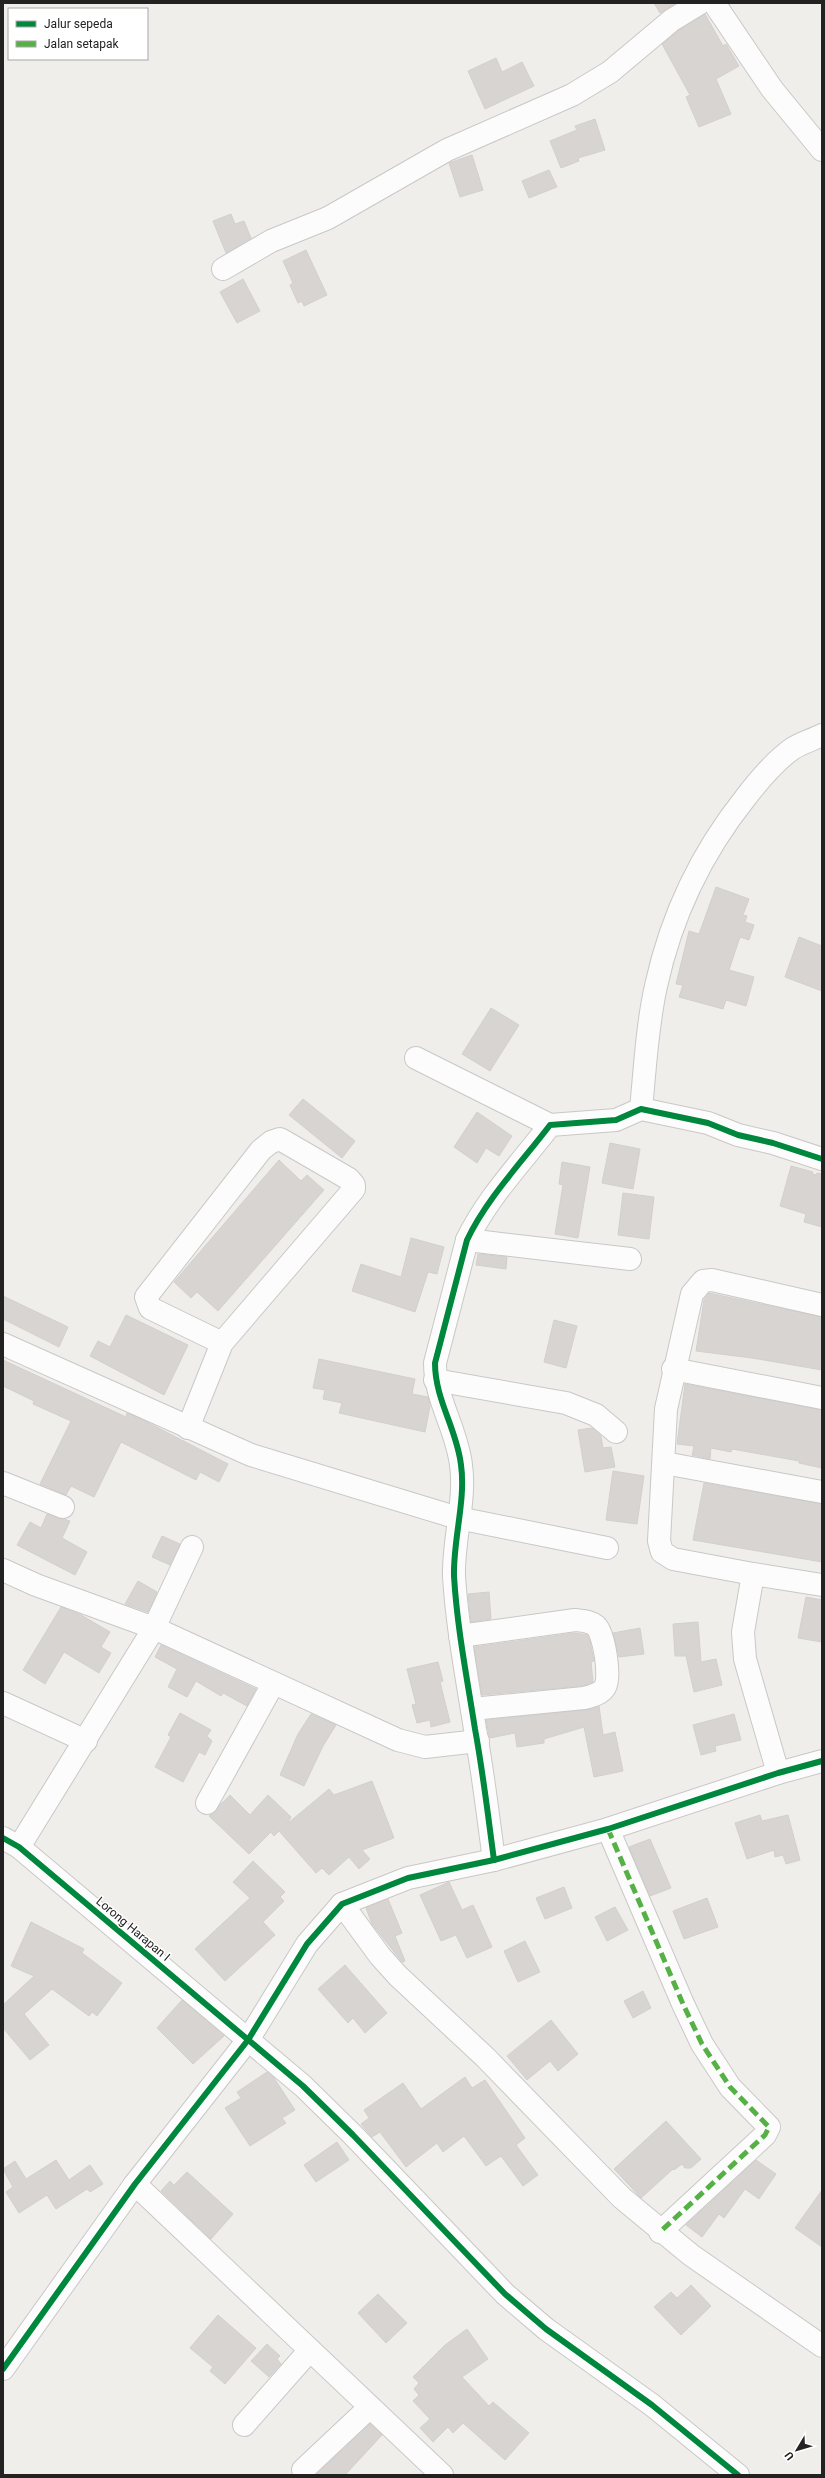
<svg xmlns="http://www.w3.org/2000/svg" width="825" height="2478" viewBox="0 0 825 2478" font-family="Roboto,sans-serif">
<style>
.building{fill:#d7d4d2;stroke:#d3d0cc}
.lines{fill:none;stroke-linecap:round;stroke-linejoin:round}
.street-casing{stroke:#c9c8c7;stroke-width:24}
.street{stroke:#fdfcfc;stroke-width:22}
.quiet{stroke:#55b145;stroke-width:5;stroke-dasharray:10 5;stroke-linecap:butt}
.cycleway-casing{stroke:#fff;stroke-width:8}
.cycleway{stroke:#00873e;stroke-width:6}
.labels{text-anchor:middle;stroke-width:3;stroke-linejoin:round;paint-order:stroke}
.street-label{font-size:12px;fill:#222;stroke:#fff}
</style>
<rect width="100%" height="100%" fill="#f0eeeb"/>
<g class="building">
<path d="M654,3H676L660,13Z"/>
<path d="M705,14L723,46L726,44L739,66L716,79L731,114L699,127L686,97L690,95L662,44L679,30Z"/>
<path d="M496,58L502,72L522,62L534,86L485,109L468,71Z"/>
<path d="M595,119L605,150L578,158L579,161L561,168L550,141L577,130L575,126Z"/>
<path d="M472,155L483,190L460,197L449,163Z"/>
<path d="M549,170L557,187L529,198L522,181Z"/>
<path d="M231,214L235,224L244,221L251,238L226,253L213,221Z"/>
<path d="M306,250L327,295L304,306L302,301L298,303L290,285L293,283L283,261Z"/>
<path d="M243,279L260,311L237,323L220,292Z"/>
<path d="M716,887L749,899L743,915L747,916L745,922L754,925L749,940L740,937L729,970L754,977L746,1006L726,1000L723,1009L679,997L683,985L676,984L689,931L699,934Z"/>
<path d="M799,937L822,946V991L785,977Z"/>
<path d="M491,1008L519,1025L490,1071L462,1054Z"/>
<path d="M303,1099L355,1141L342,1158L289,1115Z"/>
<path d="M477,1112L512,1136L499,1156L486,1148L477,1163L454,1147Z"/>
<path d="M610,1143L640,1149L633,1189L602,1183Z"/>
<path d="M279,1160L301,1181L307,1175L324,1190L218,1311L197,1292L191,1298L174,1282Z"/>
<path d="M562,1162L590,1167L578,1238L555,1234L563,1185L559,1184Z"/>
<path d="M791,1166L813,1172L812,1174L816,1175L817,1173L822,1174V1227L804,1222L806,1214L780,1206Z"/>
<path d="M623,1193L654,1197L649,1239L618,1235Z"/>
<path d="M411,1238L444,1247L437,1274L428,1272L415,1312L352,1291L361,1264L401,1277Z"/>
<path d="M478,1254L507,1257L506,1269L476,1265Z"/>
<path d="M709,1293L822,1317V1370L752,1358L696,1351L704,1300Z"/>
<path d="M3,1296L68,1327L59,1347L3,1319Z"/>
<path d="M126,1315L188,1345L164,1395L90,1356L98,1341L110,1347Z"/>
<path d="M554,1320L577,1326L566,1368L544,1362Z"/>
<path d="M319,1359L415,1379L412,1394L428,1397L430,1406L425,1432L339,1413L342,1403L323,1399L325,1390L313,1388Z"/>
<path d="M3,1360L126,1417L127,1413L141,1419L228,1464L219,1482L200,1472L196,1480L121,1442L94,1497L71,1486L66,1495L40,1484L71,1421L33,1404L34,1401L3,1386Z"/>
<path d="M685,1384L822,1410V1468L799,1463V1461L732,1449L731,1452L711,1448L710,1459L692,1455L694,1446L677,1444Z"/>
<path d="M592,1428L601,1436L603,1448L611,1447L615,1467L585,1472L578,1430Z"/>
<path d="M613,1471L644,1476L637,1524L606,1520Z"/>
<path d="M704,1483L822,1504V1562L693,1540Z"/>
<path d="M47,1514L70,1521L62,1538L87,1552L75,1575L17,1545L30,1522L41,1528Z"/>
<path d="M162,1536L180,1544L170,1565L152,1557Z"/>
<path d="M138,1581L157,1592L148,1612L125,1604Z"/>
<path d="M489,1592L491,1619L471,1622L468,1594Z"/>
<path d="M806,1597L822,1600V1642L798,1638Z"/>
<path d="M61,1607L81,1615L110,1632L101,1647L111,1653L99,1673L64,1652L45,1684L23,1670Z"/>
<path d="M698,1622L701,1662L716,1659L722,1685L694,1692L686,1656H675L673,1624Z"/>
<path d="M640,1628L644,1654L619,1657L613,1633Z"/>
<path d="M575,1633L587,1635L590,1641L594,1661L591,1662L593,1682L582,1686L482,1695L474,1647Z"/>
<path d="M161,1645L256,1689L247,1706L223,1693L221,1696L196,1681L187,1697L168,1687L177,1669L155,1657Z"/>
<path d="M438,1662L443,1681L440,1682L450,1722L431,1727L430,1720L417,1723L412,1705L416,1704L407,1669Z"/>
<path d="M599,1706L603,1735L615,1732L623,1771L594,1777L584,1727L544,1739V1743L517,1747L515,1733L490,1738L489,1735L486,1720L585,1710Z"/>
<path d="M180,1713L211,1730L207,1736L212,1741L205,1755L199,1752L183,1782L155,1767L171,1737L168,1735Z"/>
<path d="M311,1714L336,1725L323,1746L304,1786L280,1775L298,1734Z"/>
<path d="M734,1714L741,1740L715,1746L716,1751L701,1755L693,1725Z"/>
<path d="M372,1781L394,1838L362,1850L370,1859L359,1869L349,1857L329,1875L322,1868L316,1873L279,1831L274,1836L271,1832L249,1854L209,1816L230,1795L250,1815L268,1795L291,1817L287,1824L329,1789L334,1795Z"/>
<path d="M760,1815L762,1821L788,1815L800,1860L786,1864L783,1855L775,1857L774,1850L747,1859L735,1823Z"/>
<path d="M650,1839L671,1888L650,1896L629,1847Z"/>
<path d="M253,1861L285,1892L280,1897L284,1901L263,1922L275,1935L225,1981L195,1949L250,1898L233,1882Z"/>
<path d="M449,1882L462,1910L473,1905L492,1947L467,1958L456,1935L441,1941L420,1895Z"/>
<path d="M564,1887L572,1908L545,1919L536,1898Z"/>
<path d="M707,1898L718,1927L684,1939L673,1911Z"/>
<path d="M388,1899L402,1933L395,1936L405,1961L402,1962L372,1924L366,1908Z"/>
<path d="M615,1907L628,1930L607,1941L595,1917Z"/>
<path d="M31,1922L84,1949L82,1953L122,1983L97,2016L92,2012L89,2016L52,1989L24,2014L49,2045L30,2060L3,2028V2005L34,1976L11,1966Z"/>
<path d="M525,1941L540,1972L518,1982L504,1951Z"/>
<path d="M345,1965L387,2013L365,2033L353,2018L348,2023L318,1989Z"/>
<path d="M643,1991L651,2008L633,2018L624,2001Z"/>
<path d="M182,2000L224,2036L193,2064L157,2028Z"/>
<path d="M551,2020L578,2054L558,2071L550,2061L527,2080L507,2056Z"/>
<path d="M267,2072L274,2078L295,2110L282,2118L286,2123L250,2146L225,2108L241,2098L237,2092Z"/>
<path d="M465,2077L472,2088L485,2080L525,2138L516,2145L538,2175L523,2186L501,2156L486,2166L464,2136L443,2152L437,2143L406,2167L380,2132L372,2137L361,2124L369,2118L364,2110L403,2083L421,2109Z"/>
<path d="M666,2121L701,2159L691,2168H685L682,2164L674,2170L673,2169L641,2198L614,2169Z"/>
<path d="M337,2142L349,2160L316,2182L304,2165Z"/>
<path d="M56,2160L69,2180L90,2165L103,2184L90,2192L87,2189L56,2209L47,2195L19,2213L6,2192L13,2187L3,2169L15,2161L26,2179Z"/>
<path d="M756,2160L776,2174L759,2199L745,2189L724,2218L719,2214L702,2237L686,2225Z"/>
<path d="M187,2172L233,2214L211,2239L161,2191L170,2181L174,2185Z"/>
<path d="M822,2190V2247L795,2228Z"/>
<path d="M691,2285L711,2306L681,2335L654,2307L671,2292L677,2298Z"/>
<path d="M378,2294L407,2323L386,2343L358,2313Z"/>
<path d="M218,2315L256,2348L225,2384L210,2371L213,2367L190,2348Z"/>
<path d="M467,2329L488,2359L462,2377L489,2406L493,2402L529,2433L505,2460L463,2423L453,2433L448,2427L433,2442L420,2428L430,2419L413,2401L419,2395L414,2389L419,2383L413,2377L445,2345Z"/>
<path d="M267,2344L280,2356L277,2359L281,2364L269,2377L251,2361Z"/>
<path d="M370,2424L382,2435L345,2475H316Z"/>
</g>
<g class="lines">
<g class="street-casing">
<g id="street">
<path d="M714,3L772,89L822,150"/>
<path d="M223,269L271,241L328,218L447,150L572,95L610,72L672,20L700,3"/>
<path d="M416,1058L550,1125"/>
<path d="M641,1109C645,1069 647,1026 656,986C671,917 702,852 746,797C759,780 774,762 792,749C801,743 812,740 822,735"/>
<path d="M467,1240L630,1259"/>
<path d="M3,1344L251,1455L458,1518L607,1548"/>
<path d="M673,1369L822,1398"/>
<path d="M435,1380L566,1403L596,1415L616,1432"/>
<path d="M188,1428L222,1343L354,1189V1185L349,1179L280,1139L271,1142L261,1150L146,1297L150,1308L222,1343"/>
<path d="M664,1463L822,1492"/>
<path d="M3,1483L63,1507"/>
<path d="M3,1570L36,1585L154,1628L398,1740L425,1747L478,1741"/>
<path d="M753,1574L673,1559L662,1552L659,1541L666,1409L692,1294L703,1281L712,1280L822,1305"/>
<path d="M460,1636L575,1620C583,1621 590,1621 596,1626C604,1634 611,1676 605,1687C601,1694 592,1696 584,1698L472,1709"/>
<path d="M3,1703L86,1741"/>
<path d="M778,1773L745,1659L743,1632L753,1574L822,1585"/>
<path d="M207,1803L273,1684"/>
<path d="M608,1829L683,2004L702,2044L730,2087L769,2127L765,2135L660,2232"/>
<path d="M3,1838L19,1847L303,2086L353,2135L505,2294L546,2329L652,2405L738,2475"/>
<path d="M19,1847L154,1628L192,1547"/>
<path d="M494,1860C488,1816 483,1772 475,1729C467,1678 457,1627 454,1576C453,1540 466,1500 461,1465C457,1429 435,1400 435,1363L467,1240C487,1198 522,1162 550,1125L616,1120L641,1109L708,1123L738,1135L773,1143L822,1159"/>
<path d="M342,1904L380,1956L398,1976L485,2057L622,2198L691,2255L822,2346"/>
<path d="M135,2184L442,2475"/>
<path d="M3,2369L135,2184L248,2040L307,1944L342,1904L408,1878L494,1860L608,1829L778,1773L822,1761"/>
<path d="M244,2425L310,2350"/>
<path d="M303,2470L370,2407"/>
</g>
</g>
<use href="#street" class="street"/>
<path class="quiet" d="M608,1829L683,2004L702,2044L730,2087L769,2127L765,2135L660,2232"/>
<g class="cycleway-casing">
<g id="cycleway">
<path d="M3,1838L19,1847L303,2086L353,2135L505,2294L546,2329L652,2405L738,2475"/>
<path d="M494,1860C488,1816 483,1772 475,1729C467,1678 457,1627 454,1576C453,1540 466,1500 461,1465C457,1429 435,1400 435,1363L467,1240C487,1198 522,1162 550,1125L616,1120L641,1109L708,1123L738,1135L773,1143L822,1159"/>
<path d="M3,2369L135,2184L248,2040L307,1944L342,1904L408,1878L494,1860L608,1829L778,1773L822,1761"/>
</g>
</g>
<use href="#cycleway" class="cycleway"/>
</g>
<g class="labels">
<g class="street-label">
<text transform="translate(133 1929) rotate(40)" y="4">Lorong Harapan I</text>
</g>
</g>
<rect width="825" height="2478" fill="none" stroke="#222222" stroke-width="8"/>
<rect x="8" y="8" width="140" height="52" fill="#ffffff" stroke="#a7a7a7"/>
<rect x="16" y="21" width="20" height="6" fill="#00873e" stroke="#a7a7a7"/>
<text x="44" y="28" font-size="12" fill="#222222">Jalur sepeda</text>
<rect x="16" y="41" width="20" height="6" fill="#55b145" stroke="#a7a7a7"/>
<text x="44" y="48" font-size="12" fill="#222222">Jalan setapak</text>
<g transform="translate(797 2450) rotate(232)" stroke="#ffffff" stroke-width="3" paint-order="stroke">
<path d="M0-3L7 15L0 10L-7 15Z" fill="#222222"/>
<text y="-6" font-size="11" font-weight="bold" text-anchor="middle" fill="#222222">U</text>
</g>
</svg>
